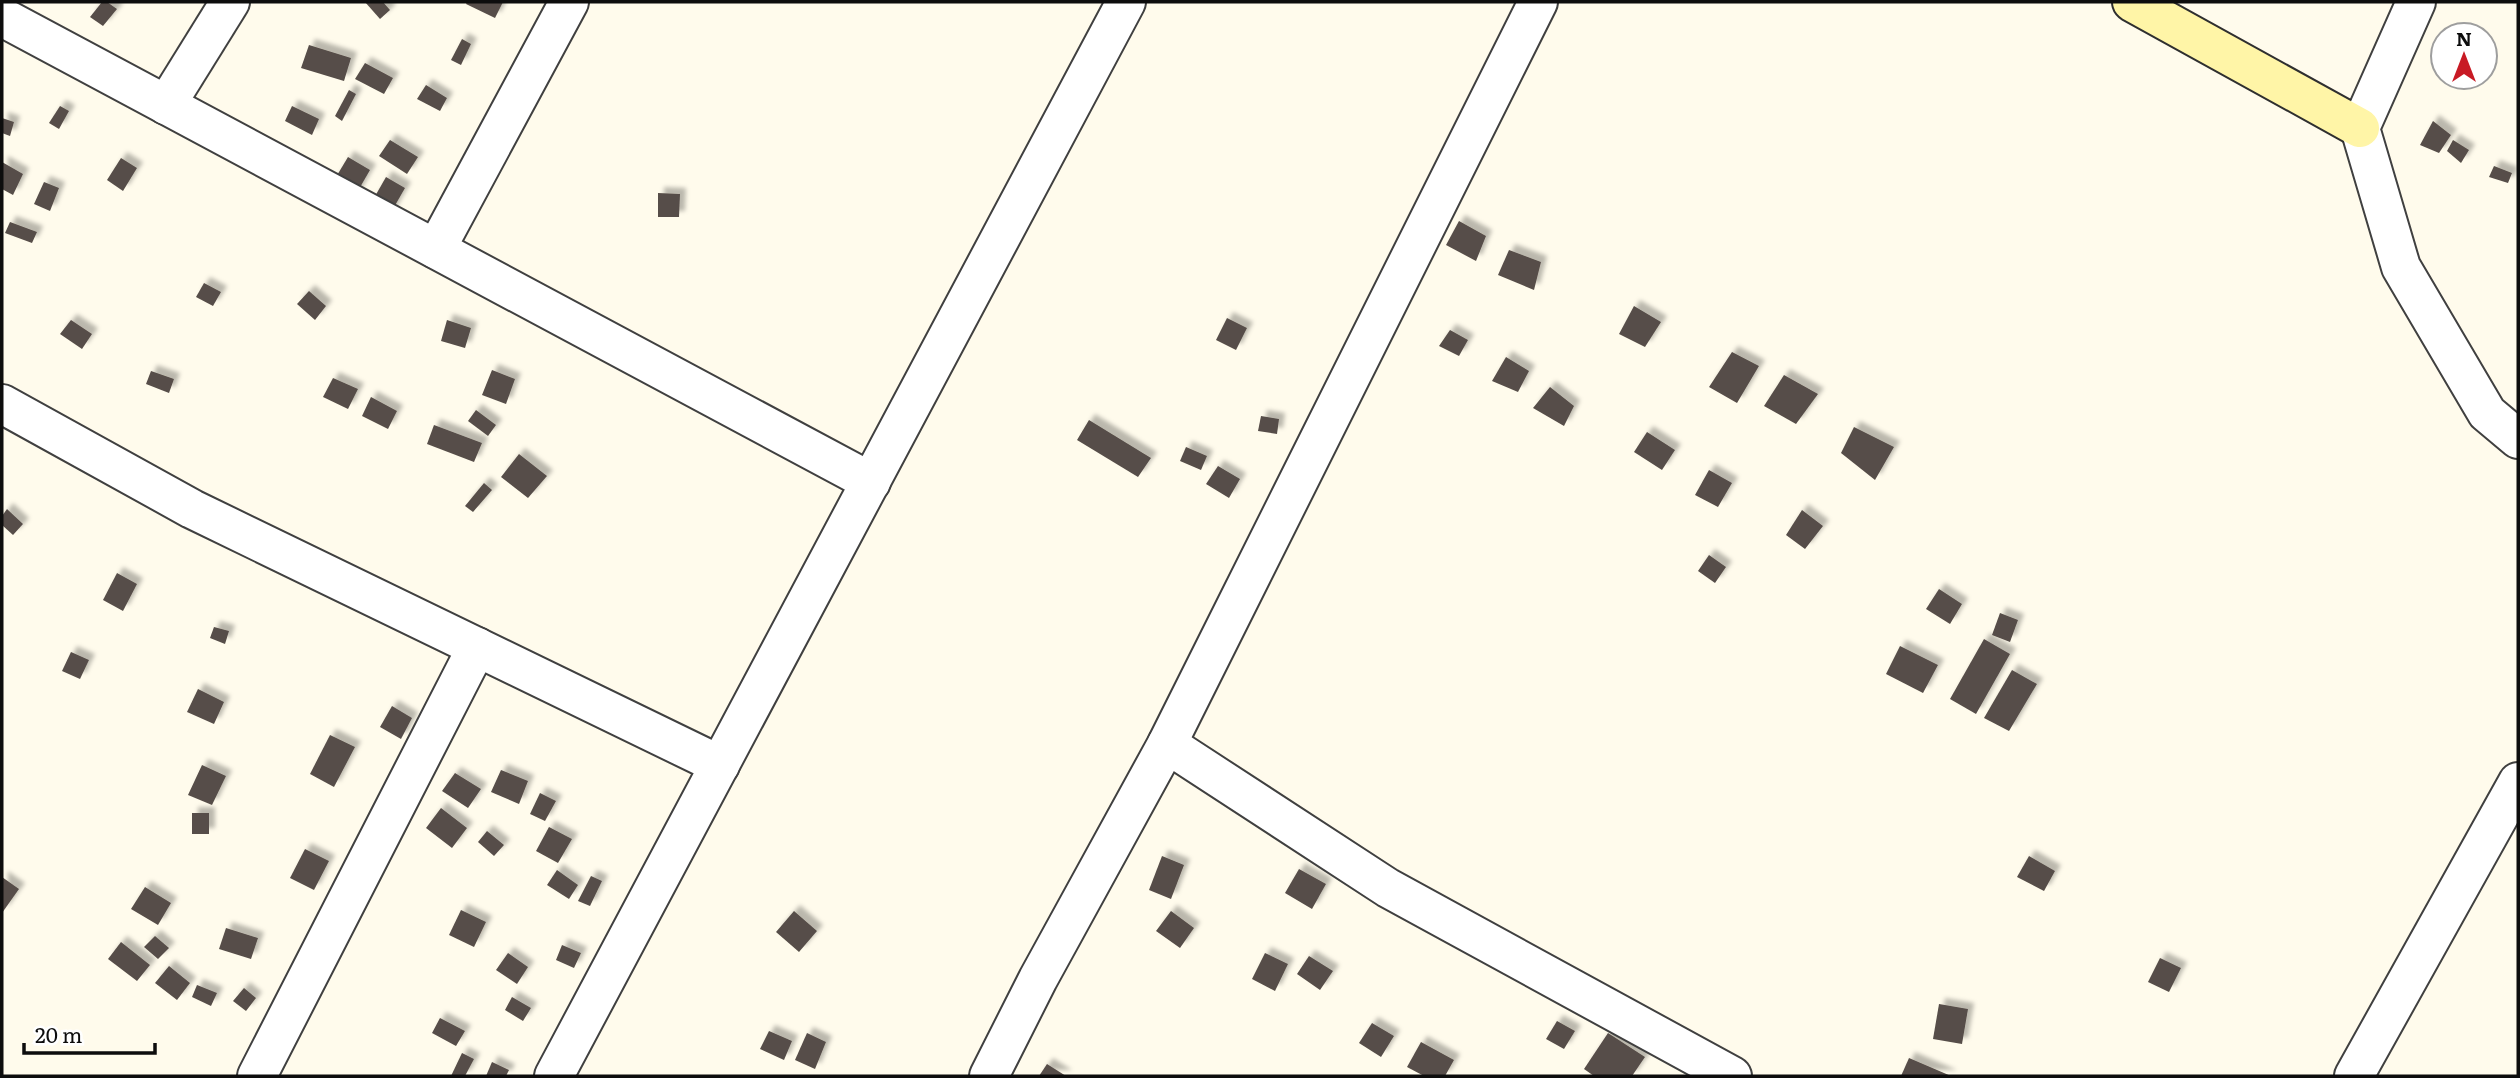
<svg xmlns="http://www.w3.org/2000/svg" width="2520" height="1078" viewBox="0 0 2520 1078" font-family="Literata,serif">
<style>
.building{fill:#564d48;filter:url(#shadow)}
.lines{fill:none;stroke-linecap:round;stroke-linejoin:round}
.street-casing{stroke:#404040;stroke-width:42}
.secondary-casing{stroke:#2f2f2f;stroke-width:42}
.street{stroke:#fff;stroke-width:38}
.secondary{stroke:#fff5a7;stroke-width:38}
</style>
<defs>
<filter id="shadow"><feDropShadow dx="6" dy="-6" stdDeviation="2" flood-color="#0004"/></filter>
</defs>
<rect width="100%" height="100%" fill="#fffbec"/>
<g class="building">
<path d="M102,2H107L117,9L103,26L90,17Z"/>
<path d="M365,2H383L390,10L380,19Z"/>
<path d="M467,2H503L495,18L466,4Z"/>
<path d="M462,39L471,44L461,65L451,60Z"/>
<path d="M309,45L351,58L344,81L301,68Z"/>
<path d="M365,63L393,78L384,94L355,79Z"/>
<path d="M426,85L447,98L440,111L417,99Z"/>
<path d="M349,90L356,94L342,121L335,116Z"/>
<path d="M60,106L69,111L59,129L49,123Z"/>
<path d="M292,106L319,119L312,135L285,121Z"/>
<path d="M2,118L14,122L10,136L2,133Z"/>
<path d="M2433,121L2451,135L2439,153L2420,145Z"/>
<path d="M390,140L418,157L407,174L379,156Z"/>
<path d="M2453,140L2469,150L2461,163L2447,151Z"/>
<path d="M348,157L370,170L355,196L333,182Z"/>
<path d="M121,158L137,168L123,191L107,180Z"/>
<path d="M2,162L23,174L13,195L2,189Z"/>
<path d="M2494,166L2512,173L2508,183L2489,177Z"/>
<path d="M386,177L405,188L389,216L370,205Z"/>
<path d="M44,182L59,188L50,211L34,204Z"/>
<path d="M658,193L680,194L679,217H658Z"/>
<path d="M1459,221L1486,236L1476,261L1446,245Z"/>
<path d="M10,222L37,232L32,243L5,233Z"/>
<path d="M1509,250L1541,262L1534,290L1498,275Z"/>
<path d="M204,283L221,292L213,306L196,297Z"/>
<path d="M309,291L326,306L315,320L297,304Z"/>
<path d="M1634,306L1661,322L1645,347L1619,334Z"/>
<path d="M1227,318L1247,328L1236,350L1216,340Z"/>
<path d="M71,320L92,334L82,349L60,334Z"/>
<path d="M447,320L471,328L465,348L441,341Z"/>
<path d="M1450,330L1468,340L1459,356L1439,346Z"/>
<path d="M1732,352L1759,366L1737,403L1709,387Z"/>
<path d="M1506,357L1529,371L1518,392L1492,381Z"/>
<path d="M492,370L515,379L506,404L482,395Z"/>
<path d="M151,371L174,379L169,393L146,384Z"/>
<path d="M1784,375L1818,394L1796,424L1764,406Z"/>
<path d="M333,378L358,389L348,409L323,397Z"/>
<path d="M1550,387L1574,406L1564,426L1533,408Z"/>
<path d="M371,397L397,411L388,429L362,416Z"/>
<path d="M476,410L496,425L488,436L468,421Z"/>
<path d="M1261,416L1279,419L1277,434L1258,431Z"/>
<path d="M1089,420L1151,458L1138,477L1077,440Z"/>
<path d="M434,425L482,443L474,462L427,444Z"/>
<path d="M1854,427L1894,447L1875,480L1841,453Z"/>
<path d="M1647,432L1675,450L1662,470L1634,452Z"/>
<path d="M1186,447L1207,456L1201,470L1180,461Z"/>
<path d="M519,454L547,476L528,498L501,477Z"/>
<path d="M1218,466L1240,479L1229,498L1206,484Z"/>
<path d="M1709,470L1732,483L1718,507L1695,495Z"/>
<path d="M484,483L492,490L473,512L465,506Z"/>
<path d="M7,509L23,524L13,535L2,525V516Z"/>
<path d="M1802,510L1823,526L1805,549L1786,535Z"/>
<path d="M1709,555L1726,567L1715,583L1698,571Z"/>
<path d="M117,573L137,584L123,611L103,600Z"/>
<path d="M1939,589L1962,604L1950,624L1926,609Z"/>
<path d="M2000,613L2018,620L2010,642L1992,635Z"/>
<path d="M214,627L229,631L225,644L210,638Z"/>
<path d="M1984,639L2010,654L1976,714L1950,699Z"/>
<path d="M1900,646L1938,665L1923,693L1886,674Z"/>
<path d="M71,652L89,660L80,679L62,671Z"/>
<path d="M2012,670L2037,684L2009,731L1984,718Z"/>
<path d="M198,689L224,702L214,724L187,712Z"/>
<path d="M392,706L412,718L401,739L380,727Z"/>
<path d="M330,735L355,747L334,787L310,774Z"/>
<path d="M202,765L226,776L212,805L188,795Z"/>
<path d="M501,770L528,781L519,804L491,792Z"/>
<path d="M455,773L481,789L468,808L442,791Z"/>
<path d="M540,793L556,801L545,821L530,814Z"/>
<path d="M441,808L467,828L452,848L426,828Z"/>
<rect x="192" y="813" width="17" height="21"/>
<path d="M549,827L572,839L558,863L536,851Z"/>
<path d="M487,831L504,845L494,856L478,842Z"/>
<path d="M305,849L329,861L314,890L290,878Z"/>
<path d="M1162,856L1184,865L1171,899L1149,890Z"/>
<path d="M2029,856L2055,871L2044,891L2017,877Z"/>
<path d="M1299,869L1326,884L1312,909L1285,893Z"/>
<path d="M557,870L578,885L569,899L547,885Z"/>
<path d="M591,876L602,881L590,906L578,901Z"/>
<path d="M2,877L19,889L2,913Z"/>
<path d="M145,887L171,903L158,925L131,909Z"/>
<path d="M461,910L486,922L474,947L449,935Z"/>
<path d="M794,911L817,931L799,952L776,932Z"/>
<path d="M1171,911L1194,928L1180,948L1156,931Z"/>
<path d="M226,928L258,938L251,959L219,949Z"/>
<path d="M155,936L169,948L158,959L144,947Z"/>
<path d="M121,942L150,965L137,981L108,959Z"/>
<path d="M562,945L581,953L574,968L556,960Z"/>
<path d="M508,953L528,967L517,984L496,970Z"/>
<path d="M1265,953L1288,964L1275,991L1252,979Z"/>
<path d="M1309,956L1333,971L1320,990L1297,974Z"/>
<path d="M2160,958L2181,968L2169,992L2148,982Z"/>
<path d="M169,966L190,983L177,1000L155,983Z"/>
<path d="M197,985L217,993L211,1006L192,997Z"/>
<path d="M244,988L256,998L246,1011L233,1001Z"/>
<path d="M512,997L531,1008L523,1021L505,1010Z"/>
<path d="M1939,1004L1968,1009L1962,1044L1933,1039Z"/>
<path d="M440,1018L465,1031L456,1046L432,1033Z"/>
<path d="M1557,1021L1575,1031L1564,1049L1546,1039Z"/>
<path d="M1372,1023L1394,1036L1381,1057L1359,1043Z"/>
<path d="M769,1031L792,1041L784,1060L760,1049Z"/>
<path d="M807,1033L826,1042L815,1069L795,1060Z"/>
<path d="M1608,1033L1645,1057L1632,1076H1594L1584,1069Z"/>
<path d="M1421,1042L1454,1060L1445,1076H1424L1407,1067Z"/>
<path d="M462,1053L474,1059L465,1076H451Z"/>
<path d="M1909,1058L1951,1076H1901Z"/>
<path d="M492,1062L509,1070L506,1076H486Z"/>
<path d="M1047,1064L1066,1076H1039Z"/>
</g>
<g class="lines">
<g class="street-casing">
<g id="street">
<path d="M2416,2L2360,128L2401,267L2487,413L2518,439"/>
<path d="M2,17L871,482"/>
<path d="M166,105L230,2"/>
<path d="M436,249L569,2"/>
<path d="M2,404L192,509L720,765"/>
<path d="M1167,744L1388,888L1732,1076"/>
<path d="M257,1076L477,647"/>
<path d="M554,1076L1126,2"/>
<path d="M989,1076L1038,979L1167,744L1538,2"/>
<path d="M2354,1076L2518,782"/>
</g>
</g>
<g class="secondary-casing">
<path id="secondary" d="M2132,2L2360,128"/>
</g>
<use href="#street" class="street"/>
<use href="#secondary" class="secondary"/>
</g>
<rect width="2520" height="1078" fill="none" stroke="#0d0d0d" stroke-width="7"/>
<g transform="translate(2464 56)"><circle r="33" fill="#ffffff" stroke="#9e9e9e" stroke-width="2"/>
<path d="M0-5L12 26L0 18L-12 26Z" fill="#c81a24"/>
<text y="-10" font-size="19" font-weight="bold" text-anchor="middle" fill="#0d0d0d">N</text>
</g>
<path d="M24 1043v10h131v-10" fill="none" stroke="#0d0d0d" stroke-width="3.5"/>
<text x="35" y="1043" font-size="21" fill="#0d0d0d" stroke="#ffffff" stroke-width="5" paint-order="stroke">20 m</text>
</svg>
